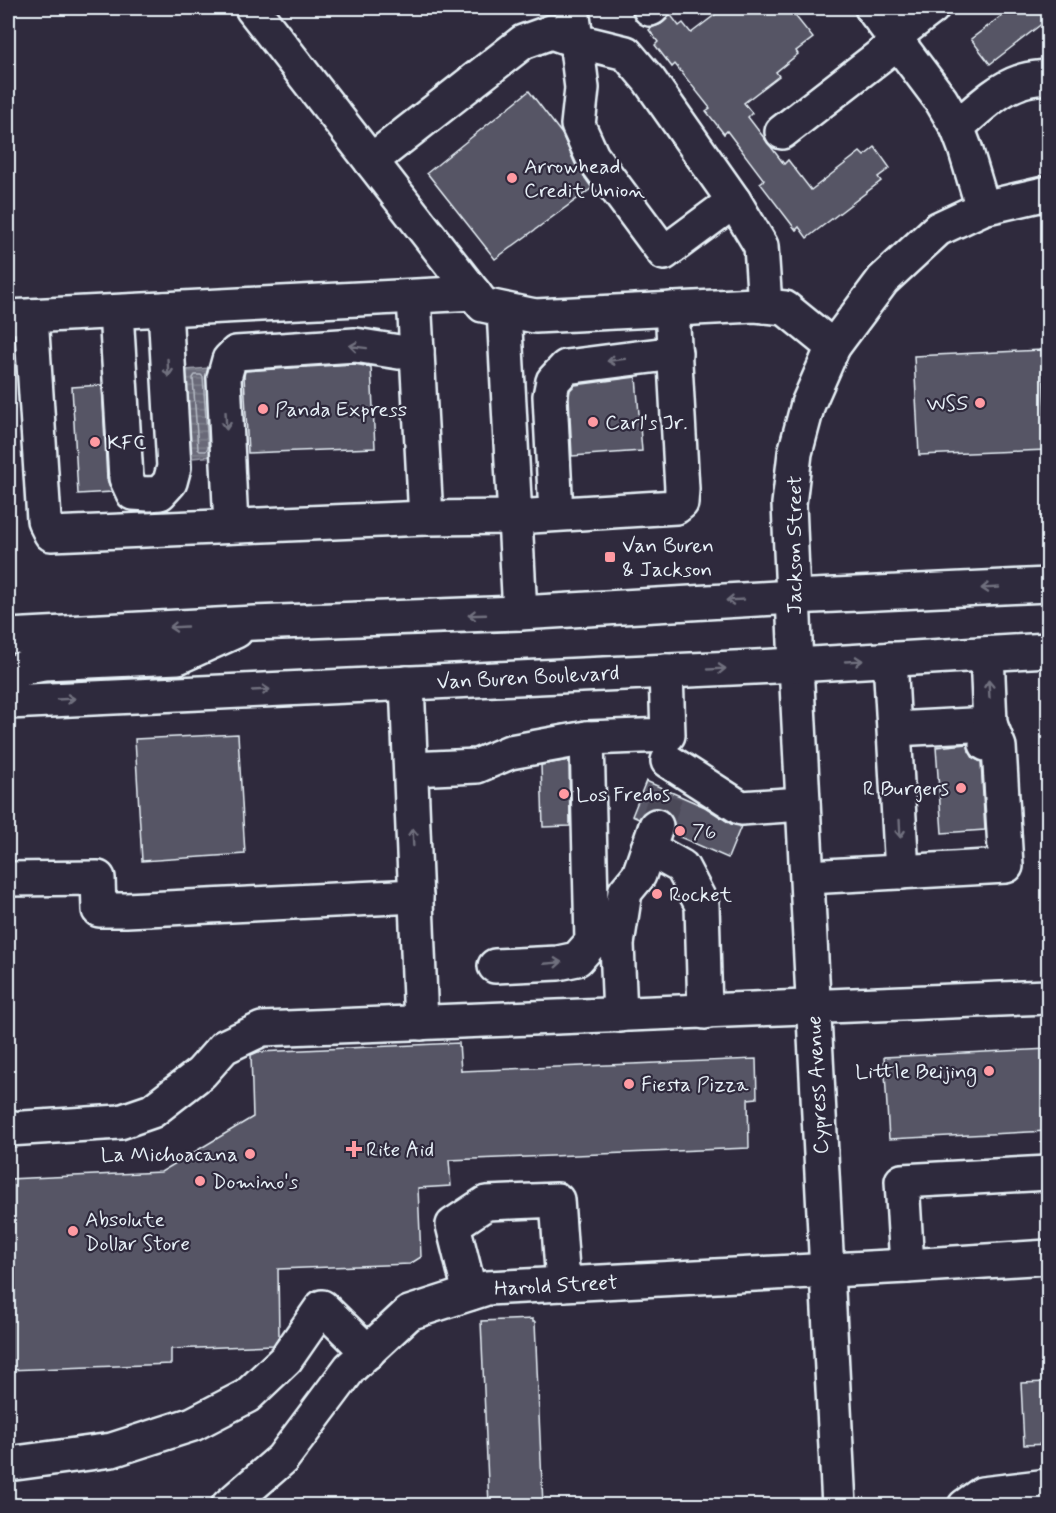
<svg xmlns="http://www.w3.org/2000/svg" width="1056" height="1513" viewBox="0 0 1056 1513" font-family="Mynerve,sans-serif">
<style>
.water{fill:url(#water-rules);stroke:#9c9fab;stroke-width:1.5}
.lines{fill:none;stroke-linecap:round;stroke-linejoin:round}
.shore{stroke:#b5bbc5;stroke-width:1.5}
.building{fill:#575565;stroke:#e8f1f8;stroke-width:1.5}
.minor-tunnel{stroke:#4b4859;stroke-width:33;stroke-dasharray:33 16;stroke-linecap:butt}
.minor-casing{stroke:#e8f1f8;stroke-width:38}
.major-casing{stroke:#e8f1f8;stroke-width:38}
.minor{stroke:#2f2a3d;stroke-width:33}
.major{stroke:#2f2a3d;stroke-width:33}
.oneway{stroke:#70707e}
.poi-dot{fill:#ff9aa2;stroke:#2f2a3d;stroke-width:2}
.labels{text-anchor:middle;stroke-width:4.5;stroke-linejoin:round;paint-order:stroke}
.poi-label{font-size:21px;fill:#e8f1f8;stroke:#2f2a3d;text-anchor:start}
.street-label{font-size:21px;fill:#e8f1f8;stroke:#2f2a3d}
</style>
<defs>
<pattern id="water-rules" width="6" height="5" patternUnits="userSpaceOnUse" patternTransform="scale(1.5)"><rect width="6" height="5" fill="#696978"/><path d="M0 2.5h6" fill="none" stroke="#7e7f8c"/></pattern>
</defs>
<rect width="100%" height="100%" fill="#2f2a3d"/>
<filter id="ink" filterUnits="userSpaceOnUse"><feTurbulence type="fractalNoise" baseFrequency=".0167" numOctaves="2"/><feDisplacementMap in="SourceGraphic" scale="12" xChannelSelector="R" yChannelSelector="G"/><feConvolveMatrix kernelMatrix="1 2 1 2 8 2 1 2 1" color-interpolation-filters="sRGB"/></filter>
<g filter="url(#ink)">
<path class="water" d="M209,368L215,456L192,458L186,370Z"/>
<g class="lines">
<path class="shore" d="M195,375H201L203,377L208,447L206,451H200L198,449L193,378Z"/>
</g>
<g class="building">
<path d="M724,8H789L813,38L796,51L798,54L776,72L779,76L744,103L752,113L748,117L784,164L788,160L811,190L860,152L864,156L875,147L890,168L878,177L881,181L807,238L799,227L796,230L760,183L764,180L727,131L724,134L706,111L710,108L675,64L672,67L655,45L658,42L649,30L653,27L661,24L667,19L670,14L679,26L683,23L691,33Z"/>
<path d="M1012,8H1048V19L990,64L971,39Z"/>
<path d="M529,91L562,134L575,164L592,188L495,259L427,173Z"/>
<path d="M1042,350L1047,450L919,455L914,356Z"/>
<path d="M354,364L371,367L375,448L248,453L244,376L245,371Z"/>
<path d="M636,377L642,451L572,456L569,397L570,390L575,385Z"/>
<path d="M102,385L107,479L112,492L78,494L72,387Z"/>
<path d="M238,734L245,854L142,861L135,739Z"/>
<path d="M968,744L969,751L973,758L981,762L985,830L942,833L936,747Z"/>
<path d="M569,760L570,826L543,827L541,765Z"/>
<path d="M646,781L705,807L731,824L741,826L728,858L673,834L674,822L670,814L663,809L652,808L644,812L639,819L632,816Z"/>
<path d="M459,1043L461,1071L756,1059L757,1098L748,1099L749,1148L449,1160L451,1186L418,1188L421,1257L410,1264L278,1269L279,1336L273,1345L171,1349V1364L8,1370V1179L161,1172L253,1117L251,1055L258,1052Z"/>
<path d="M1048,1049V1131L889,1139L884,1057Z"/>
<path d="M533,1319V1322H535L543,1506H489L481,1321Z"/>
<path d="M1048,1382V1444L1024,1445L1021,1383Z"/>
</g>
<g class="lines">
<path class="minor-tunnel" d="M656,826L667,791"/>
<g class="minor-casing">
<g id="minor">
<path d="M252,8L483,305L535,316L755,305L785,308L833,347"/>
<path d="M572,8L582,88L578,125L592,156L664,253L734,201L761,246L765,306"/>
<path d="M872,8L941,100L957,127L965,148L983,208"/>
<path d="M650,9L652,8"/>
<path d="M894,37L932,8"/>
<path d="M957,127C976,111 996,90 1020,82C1029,78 1039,78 1048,77"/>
<path d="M782,132L898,42"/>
<path d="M371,161L523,42L551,32L577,41L626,53L649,80L734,201"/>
<path d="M414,297L426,518"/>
<path d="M504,310L520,613"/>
<path d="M116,312L126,478L133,493L149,494L160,493L170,482L174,467L165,309"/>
<path d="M31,316L44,520L51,534L426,518L515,517L676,507L681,503L682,489L672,309"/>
<path d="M8,317L474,293"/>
<path d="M556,514L550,396L553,381L566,367L675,353"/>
<path d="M231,526L224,378L229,360L236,353L355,345L399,352L417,351"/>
<path d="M890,659L902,872"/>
<path d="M796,665L839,1506"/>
<path d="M407,683L421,1023"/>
<path d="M895,729L990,724"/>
<path d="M986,744L990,724L987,654"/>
<path d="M668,761L741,808L803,804"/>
<path d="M411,769L477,766L510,752L587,738L668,735L666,671"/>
<path d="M648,848L682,867L702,905L705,1012"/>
<path d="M808,877L1006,866L999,747L990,724"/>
<path d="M8,879L98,878L99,910H126L416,896"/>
<path d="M495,966L558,963L577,959L592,942L587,738"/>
<path d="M620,1015L617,944L625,892L639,875L656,826"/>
<path d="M8,1129L120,1122L152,1111L201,1073L224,1047L262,1029L1048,997"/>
<path d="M907,1266L902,1181L1048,1173"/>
<path d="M470,1293L453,1225L486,1203L557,1200L563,1284"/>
<path d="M8,1464L112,1450L193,1424L247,1396L286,1359L322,1307L368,1352"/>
<path d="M228,1506L282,1459L350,1368L409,1313L487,1288L907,1266L1048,1257"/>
<path d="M965,1506L982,1494L1048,1486"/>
</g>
</g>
<g class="major-casing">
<g id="major">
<path d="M8,636L254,623L520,613L793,597L1048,585"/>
<path d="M796,665L789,504L795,453L808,404L833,347L883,280L938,229L983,208L1048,193"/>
<path d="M8,680C18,667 28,666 44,663L178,657L236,631"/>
<path d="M8,702L796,665L1048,650"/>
</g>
</g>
<use href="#minor" class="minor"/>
<use href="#major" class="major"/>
</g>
<defs><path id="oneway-shaft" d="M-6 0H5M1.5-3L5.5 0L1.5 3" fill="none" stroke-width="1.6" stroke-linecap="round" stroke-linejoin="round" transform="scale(1.5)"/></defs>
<g class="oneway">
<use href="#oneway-shaft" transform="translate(358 347) rotate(-173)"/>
<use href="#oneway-shaft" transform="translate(616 360) rotate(173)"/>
<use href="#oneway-shaft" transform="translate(168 368) rotate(87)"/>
<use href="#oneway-shaft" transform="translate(226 421) rotate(87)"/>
<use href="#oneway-shaft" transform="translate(990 588) rotate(177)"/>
<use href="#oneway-shaft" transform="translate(735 600) rotate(177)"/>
<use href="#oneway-shaft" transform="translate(477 615) rotate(178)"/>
<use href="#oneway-shaft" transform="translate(178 627) rotate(177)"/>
<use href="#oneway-shaft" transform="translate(854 661) rotate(-3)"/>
<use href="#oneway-shaft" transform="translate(717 669) rotate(-3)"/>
<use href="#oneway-shaft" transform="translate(989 689) rotate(-93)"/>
<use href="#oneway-shaft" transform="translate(261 690) rotate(-3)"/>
<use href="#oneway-shaft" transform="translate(66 699) rotate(-3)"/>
<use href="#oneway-shaft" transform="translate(900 829) rotate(87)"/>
<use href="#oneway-shaft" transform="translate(413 837) rotate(-92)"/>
<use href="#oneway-shaft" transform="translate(553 963) rotate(-5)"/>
</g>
</g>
<g class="poi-dot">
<circle cx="512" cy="178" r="6"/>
<circle cx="980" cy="403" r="6"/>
<circle cx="263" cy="409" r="6"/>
<circle cx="593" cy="422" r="6"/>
<circle cx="95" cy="442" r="6"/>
<rect x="604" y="551" width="12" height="12" rx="3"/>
<circle cx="961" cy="788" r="6"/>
<circle cx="564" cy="794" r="6"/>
<circle cx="680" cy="831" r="6"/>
<circle cx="657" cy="894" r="6"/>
<circle cx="989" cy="1071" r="6"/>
<circle cx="629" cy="1084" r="6"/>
<path d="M351 1140h6v6h6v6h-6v6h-6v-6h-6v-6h6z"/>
<circle cx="250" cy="1154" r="6"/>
<circle cx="200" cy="1181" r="6"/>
<circle cx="73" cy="1231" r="6"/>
</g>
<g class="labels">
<g class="poi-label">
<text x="524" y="173">Arrowhead<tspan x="524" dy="24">Credit Union</tspan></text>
<text x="968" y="410" text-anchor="end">WSS</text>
<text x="275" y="416">Panda Express</text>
<text x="605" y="429">Carl's Jr.</text>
<text x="107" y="449">KFC</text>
<text x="622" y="552">Van Buren<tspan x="622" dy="24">&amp; Jackson</tspan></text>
<text x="949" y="795" text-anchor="end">R Burgers</text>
<text x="576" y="801">Los Fredos</text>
<text x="692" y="838">76</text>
<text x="669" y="901">Rocket</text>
<text x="977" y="1078" text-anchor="end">Little Beijing</text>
<text x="641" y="1091">Fiesta Pizza</text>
<text x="366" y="1156">Rite Aid</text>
<text x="238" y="1161" text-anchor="end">La Michoacana</text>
<text x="212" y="1188">Domino's</text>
<text x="85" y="1226">Absolute<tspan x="85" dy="24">Dollar Store</tspan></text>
</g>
<g class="street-label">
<text transform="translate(794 545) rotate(-90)" y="7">Jackson Street</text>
<text transform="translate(528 677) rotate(-3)" y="7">Van Buren Boulevard</text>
<text transform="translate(817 1085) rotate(-93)" y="7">Cypress Avenue</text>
<text transform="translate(556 1285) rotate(-3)" y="7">Harold Street</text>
</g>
</g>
<rect width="1056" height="1513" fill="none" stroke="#2f2a3d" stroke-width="30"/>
<rect x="15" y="15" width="1026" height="1483" fill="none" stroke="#e8f1f8" stroke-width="2" filter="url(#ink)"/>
</svg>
